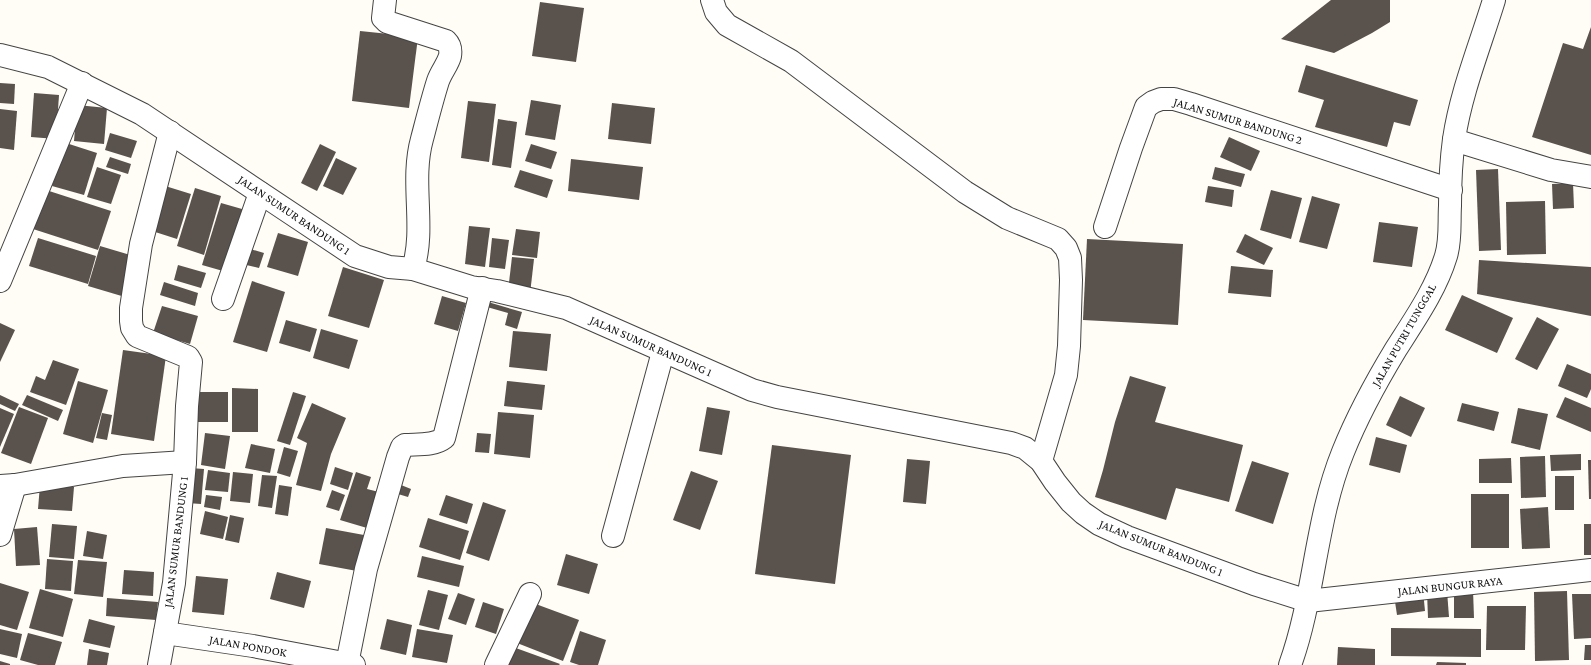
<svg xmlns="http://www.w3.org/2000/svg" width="1591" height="665" viewBox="0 0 1591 665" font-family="'Crimson Pro',serif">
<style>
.building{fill:#5a524d}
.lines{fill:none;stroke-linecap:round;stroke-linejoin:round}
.minor-casing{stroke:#444;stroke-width:24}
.minor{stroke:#fff;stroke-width:22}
.labels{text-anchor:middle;stroke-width:4;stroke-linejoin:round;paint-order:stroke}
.street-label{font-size:12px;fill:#111;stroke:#fff}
</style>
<rect width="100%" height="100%" fill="#fffdf5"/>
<g class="building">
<path d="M1331,0H1390V22L1372,33L1334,53L1281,39Z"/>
<path d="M540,2L584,8L576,62L532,56Z"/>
<path d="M1591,27V155L1532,137L1563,43L1583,49Z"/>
<path d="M360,31L418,37L409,108L352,101Z"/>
<path d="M1306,65L1418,100L1410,126L1394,122L1387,147L1315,127L1324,100L1298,92Z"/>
<path d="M0,83L15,84L14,104L0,103Z"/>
<path d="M34,93L59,95L56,139L31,137Z"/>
<path d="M531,100L561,105L555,140L525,135Z"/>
<path d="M468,101L496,104L489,162L461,158Z"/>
<path d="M612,103L655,108L651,144L608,139Z"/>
<path d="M77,105L107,108L104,144L74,141Z"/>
<path d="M0,109L17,111L14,150L0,148Z"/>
<path d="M498,119L517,122L511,168L492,165Z"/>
<path d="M110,133L137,141L131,158L105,150Z"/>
<path d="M1229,137L1260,151L1251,171L1220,157Z"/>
<path d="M66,143L97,153L84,195L52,186Z"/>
<path d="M320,144L336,152L317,191L301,183Z"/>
<path d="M531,144L557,152L551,169L525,161Z"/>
<path d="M110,157L131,164L128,174L106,167Z"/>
<path d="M336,158L357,168L343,195L323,186Z"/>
<path d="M571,159L643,167L639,200L568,191Z"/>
<path d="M97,167L121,175L111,204L87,197Z"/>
<path d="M1215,167L1245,174L1241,187L1212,179Z"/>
<path d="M1498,169L1501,250L1479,251L1476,170Z"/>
<path d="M520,170L553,180L547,198L514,187Z"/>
<path d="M1573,183L1574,208L1553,209L1552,184Z"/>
<path d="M162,185L191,194L177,239L149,230Z"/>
<path d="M1208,186L1234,190L1232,207L1205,202Z"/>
<path d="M195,188L221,196L204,255L177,246Z"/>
<path d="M46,190L111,211L98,250L33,229Z"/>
<path d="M1271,190L1302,198L1291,239L1260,230Z"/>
<path d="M1312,196L1340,204L1327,249L1299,242Z"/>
<path d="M1545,201L1546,254L1507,255L1506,202Z"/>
<path d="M221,203L249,211L230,273L202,265Z"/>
<path d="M1379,222L1418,227L1412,267L1373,262Z"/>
<path d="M469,226L490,228L485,267L465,264Z"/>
<path d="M516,229L540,232L537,258L512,255Z"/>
<path d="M278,233L308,242L298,276L267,267Z"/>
<path d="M1245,234L1273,248L1264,265L1236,252Z"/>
<path d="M38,238L96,256L88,284L29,266Z"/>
<path d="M492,238L509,240L505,269L489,267Z"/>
<path d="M1087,239L1183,244L1178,325L1083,320Z"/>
<path d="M100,246L137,257L125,297L88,286Z"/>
<path d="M247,248L264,253L259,268L242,264Z"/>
<path d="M512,257L534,259L530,294L508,291Z"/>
<path d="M1479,260L1591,267V316L1477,294Z"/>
<path d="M178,265L206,273L201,288L174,280Z"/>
<path d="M1231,266L1273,270L1271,297L1228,293Z"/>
<path d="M343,267L384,280L369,328L328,316Z"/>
<path d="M252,281L285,292L267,352L233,342Z"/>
<path d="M164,282L198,293L195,306L160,295Z"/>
<path d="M1462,295L1513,318L1497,353L1445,330Z"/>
<path d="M442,296L466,303L458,331L434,324Z"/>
<path d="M488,302L522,312L517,329L505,325L508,313L487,307Z"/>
<path d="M162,306L198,316L190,344L153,333Z"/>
<path d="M1537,317L1559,329L1537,370L1515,359Z"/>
<path d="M286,320L317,329L310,352L279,343Z"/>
<path d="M0,323L15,330L0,362Z"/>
<path d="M321,329L358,340L349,369L313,358Z"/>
<path d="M513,331L551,334L547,371L509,367Z"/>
<path d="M123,350L166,356L154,441L111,434Z"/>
<path d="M53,360L79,369L66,405L30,392L36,376L45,380Z"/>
<path d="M1567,364L1591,374V389L1587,398L1558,386Z"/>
<path d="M1130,376L1166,387L1155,422L1243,445L1229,502L1176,488L1166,520L1095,497L1103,470L1115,422Z"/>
<path d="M78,381L108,390L93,443L63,434Z"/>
<path d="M507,381L545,385L542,410L504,406Z"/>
<path d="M232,388L258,389V432H232Z"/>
<rect x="197" y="392" width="31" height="30"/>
<path d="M293,392L306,396L290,445L277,441Z"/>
<path d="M0,395L19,404L15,411L0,404Z"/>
<path d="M27,395L63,410L58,421L22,405Z"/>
<path d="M1400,396L1425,408L1411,437L1386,425Z"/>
<path d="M1565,397L1591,408V432L1556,417Z"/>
<path d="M312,403L346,418L331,454L321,491L296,485L307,443L297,438Z"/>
<path d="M1462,403L1499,412L1494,431L1457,421Z"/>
<path d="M19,407L48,418L31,464L1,453Z"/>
<path d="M707,407L730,411L722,455L699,451Z"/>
<path d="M0,408L14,414L0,447Z"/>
<path d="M1518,408L1548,414L1540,450L1511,443Z"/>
<path d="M498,412L534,415L530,458L494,454Z"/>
<path d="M102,413L112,415L107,440L96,438Z"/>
<path d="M205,433L230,436L225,469L201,465Z"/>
<path d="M477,433L491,434L489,453L475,452Z"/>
<path d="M1376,437L1407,445L1400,473L1369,465Z"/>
<path d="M251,444L275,449L270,473L245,468Z"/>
<path d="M772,445L851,455L835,584L755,574Z"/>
<path d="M284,447L298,451L290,477L277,473Z"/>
<path d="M1581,454V470L1551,471L1550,455Z"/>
<path d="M1545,456L1546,497L1521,498L1520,457Z"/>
<path d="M1511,458L1512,483H1479V459Z"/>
<path d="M907,459L930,461L926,504L903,502Z"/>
<path d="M1588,460H1591V499H1589Z"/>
<path d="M1252,461L1289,473L1273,524L1235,511Z"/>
<path d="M335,467L353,473L348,490L330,484Z"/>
<path d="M190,468L204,469L201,504L187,503Z"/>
<path d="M208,470L230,473L228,492L205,490Z"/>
<path d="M691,471L718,481L700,530L673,520Z"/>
<path d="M233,472L253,474L250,503L230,501Z"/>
<path d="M356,472L371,477L367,489L379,492L367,528L340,520Z"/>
<path d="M262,475L277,476L272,508L258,506Z"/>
<rect x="1555" y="476" width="19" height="34"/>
<path d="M40,485L74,487L72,511L38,509Z"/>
<path d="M279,485L292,487L288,516L275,514Z"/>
<path d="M401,485L411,489L408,497L398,494Z"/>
<path d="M332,490L345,495L339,511L326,507Z"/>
<rect x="1471" y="494" width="38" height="54"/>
<path d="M206,495L222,497L220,510L204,507Z"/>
<path d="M446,495L473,504L467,524L439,515Z"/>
<path d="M483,502L506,510L489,561L466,553Z"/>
<path d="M1548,507L1550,548L1522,549L1520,509Z"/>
<path d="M205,511L228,517L223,539L200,534Z"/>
<path d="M230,515L244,518L239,543L225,540Z"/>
<path d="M428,518L469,531L460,560L419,547Z"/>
<path d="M52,524L77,526L74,559L49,557Z"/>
<rect x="1584" y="524" width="7" height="31"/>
<path d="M37,527L40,565L16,566L14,529Z"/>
<path d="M326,528L364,535L357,571L319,564Z"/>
<path d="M87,531L107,535L103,559L83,556Z"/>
<path d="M566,554L598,564L589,594L557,585Z"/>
<path d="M422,556L464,566L459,587L417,577Z"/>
<path d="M47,559L73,561L71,591L45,589Z"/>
<path d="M78,560L107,562L103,597L74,594Z"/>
<path d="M124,570L154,572L153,596L122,594Z"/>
<path d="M277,572L311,581L304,608L270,599Z"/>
<path d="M196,576L228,579L224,615L192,612Z"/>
<path d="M0,583L29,592L17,630L0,625Z"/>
<path d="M40,589L73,599L63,637L29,628Z"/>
<path d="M428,590L448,595L439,630L419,625Z"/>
<path d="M1454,590H1473L1474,618H1454Z"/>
<path d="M1423,591L1425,611L1397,615L1394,595Z"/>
<path d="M1447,591L1449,617L1428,618L1427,592Z"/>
<path d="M1567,591L1569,660L1535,661L1534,592Z"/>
<path d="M458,593L475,599L466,625L448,619Z"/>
<path d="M1572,594H1591V638L1574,639Z"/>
<path d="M107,598L158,602L156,620L106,616Z"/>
<path d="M483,602L504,609L496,634L475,627Z"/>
<path d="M533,603L579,620L563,661L517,643Z"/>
<path d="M1487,606H1526L1525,650H1486Z"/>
<path d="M89,619L115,626L110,648L83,642Z"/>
<path d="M387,619L412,625L406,655L380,649Z"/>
<path d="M1391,628L1481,629V657L1391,656Z"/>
<path d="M0,629L22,634L17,658L0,654Z"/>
<path d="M417,629L453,635L447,663L412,657Z"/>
<path d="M580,631L606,640L598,665H579L570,662Z"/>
<path d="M28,633L62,642L55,665H38L20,660Z"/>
<path d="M1585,645H1591V660H1584Z"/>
<path d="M513,647L560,664L559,665H506Z"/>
<path d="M1338,647L1375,649V665H1337Z"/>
<path d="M89,649L109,653L107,665H87Z"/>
<path d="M0,661L10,664V665H0Z"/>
<path d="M1437,662L1466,663V665H1436Z"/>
</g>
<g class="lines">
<g class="minor-casing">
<g id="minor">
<path d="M385,0L383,18L387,22L446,41C450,45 451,50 450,56C448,64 441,72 438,81C432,100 427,120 422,139C410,182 426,227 413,269"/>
<path d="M712,0L716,12L727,25L791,61L965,192L1007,218L1058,239L1066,248L1070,258L1071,280L1069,346L1066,375L1041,461"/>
<path d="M0,55L48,67L142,114L355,256L389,267L413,269L471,287L497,291L566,308L752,390L777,397L1011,443L1025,448L1041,461L1055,482L1071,502L1083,513L1099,524L1127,537L1254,584L1308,601L1591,570"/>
<path d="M1454,140L1551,170L1591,177"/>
<path d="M1105,227L1131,148L1146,107L1153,102L1161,99H1174L1191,104L1451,190"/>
<path d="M0,281L82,83"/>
<path d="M223,299L260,193"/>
<path d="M0,486L15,485L123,466L185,462"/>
<path d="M0,535L15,485"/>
<path d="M613,536L663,352"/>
<path d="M165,633L253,646L354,665"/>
<path d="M347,664L366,569L398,457L402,447L405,445C417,444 434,446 444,438L482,288"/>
<path d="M159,665L174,583L185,462L187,406L191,362L188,357L137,336L132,328L131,321V308L141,244L170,132"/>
<path d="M496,665L530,594"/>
<path d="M1290,665C1315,596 1315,521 1343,452C1357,417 1376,382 1396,349C1415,319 1436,289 1446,256C1451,240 1449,222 1450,206C1450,184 1451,161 1454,139C1461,92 1480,46 1494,0"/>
</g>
</g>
<use href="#minor" class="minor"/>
</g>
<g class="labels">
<g class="street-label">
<text transform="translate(1238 121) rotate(17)" y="4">JALAN SUMUR BANDUNG 2</text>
<text transform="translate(294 215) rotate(34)" y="4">JALAN SUMUR BANDUNG 1</text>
<text transform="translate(1404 335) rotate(-60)" y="4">JALAN PUTRI TUNGGAL</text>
<text transform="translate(651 346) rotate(24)" y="4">JALAN SUMUR BANDUNG 1</text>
<text transform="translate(176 542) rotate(-83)" y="4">JALAN SUMUR BANDUNG 1</text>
<text transform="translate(1161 548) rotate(22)" y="4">JALAN SUMUR BANDUNG 1</text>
<text transform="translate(1450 586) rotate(-6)" y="4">JALAN BUNGUR RAYA</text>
<text transform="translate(248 646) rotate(10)" y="4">JALAN PONDOK</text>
</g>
</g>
</svg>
